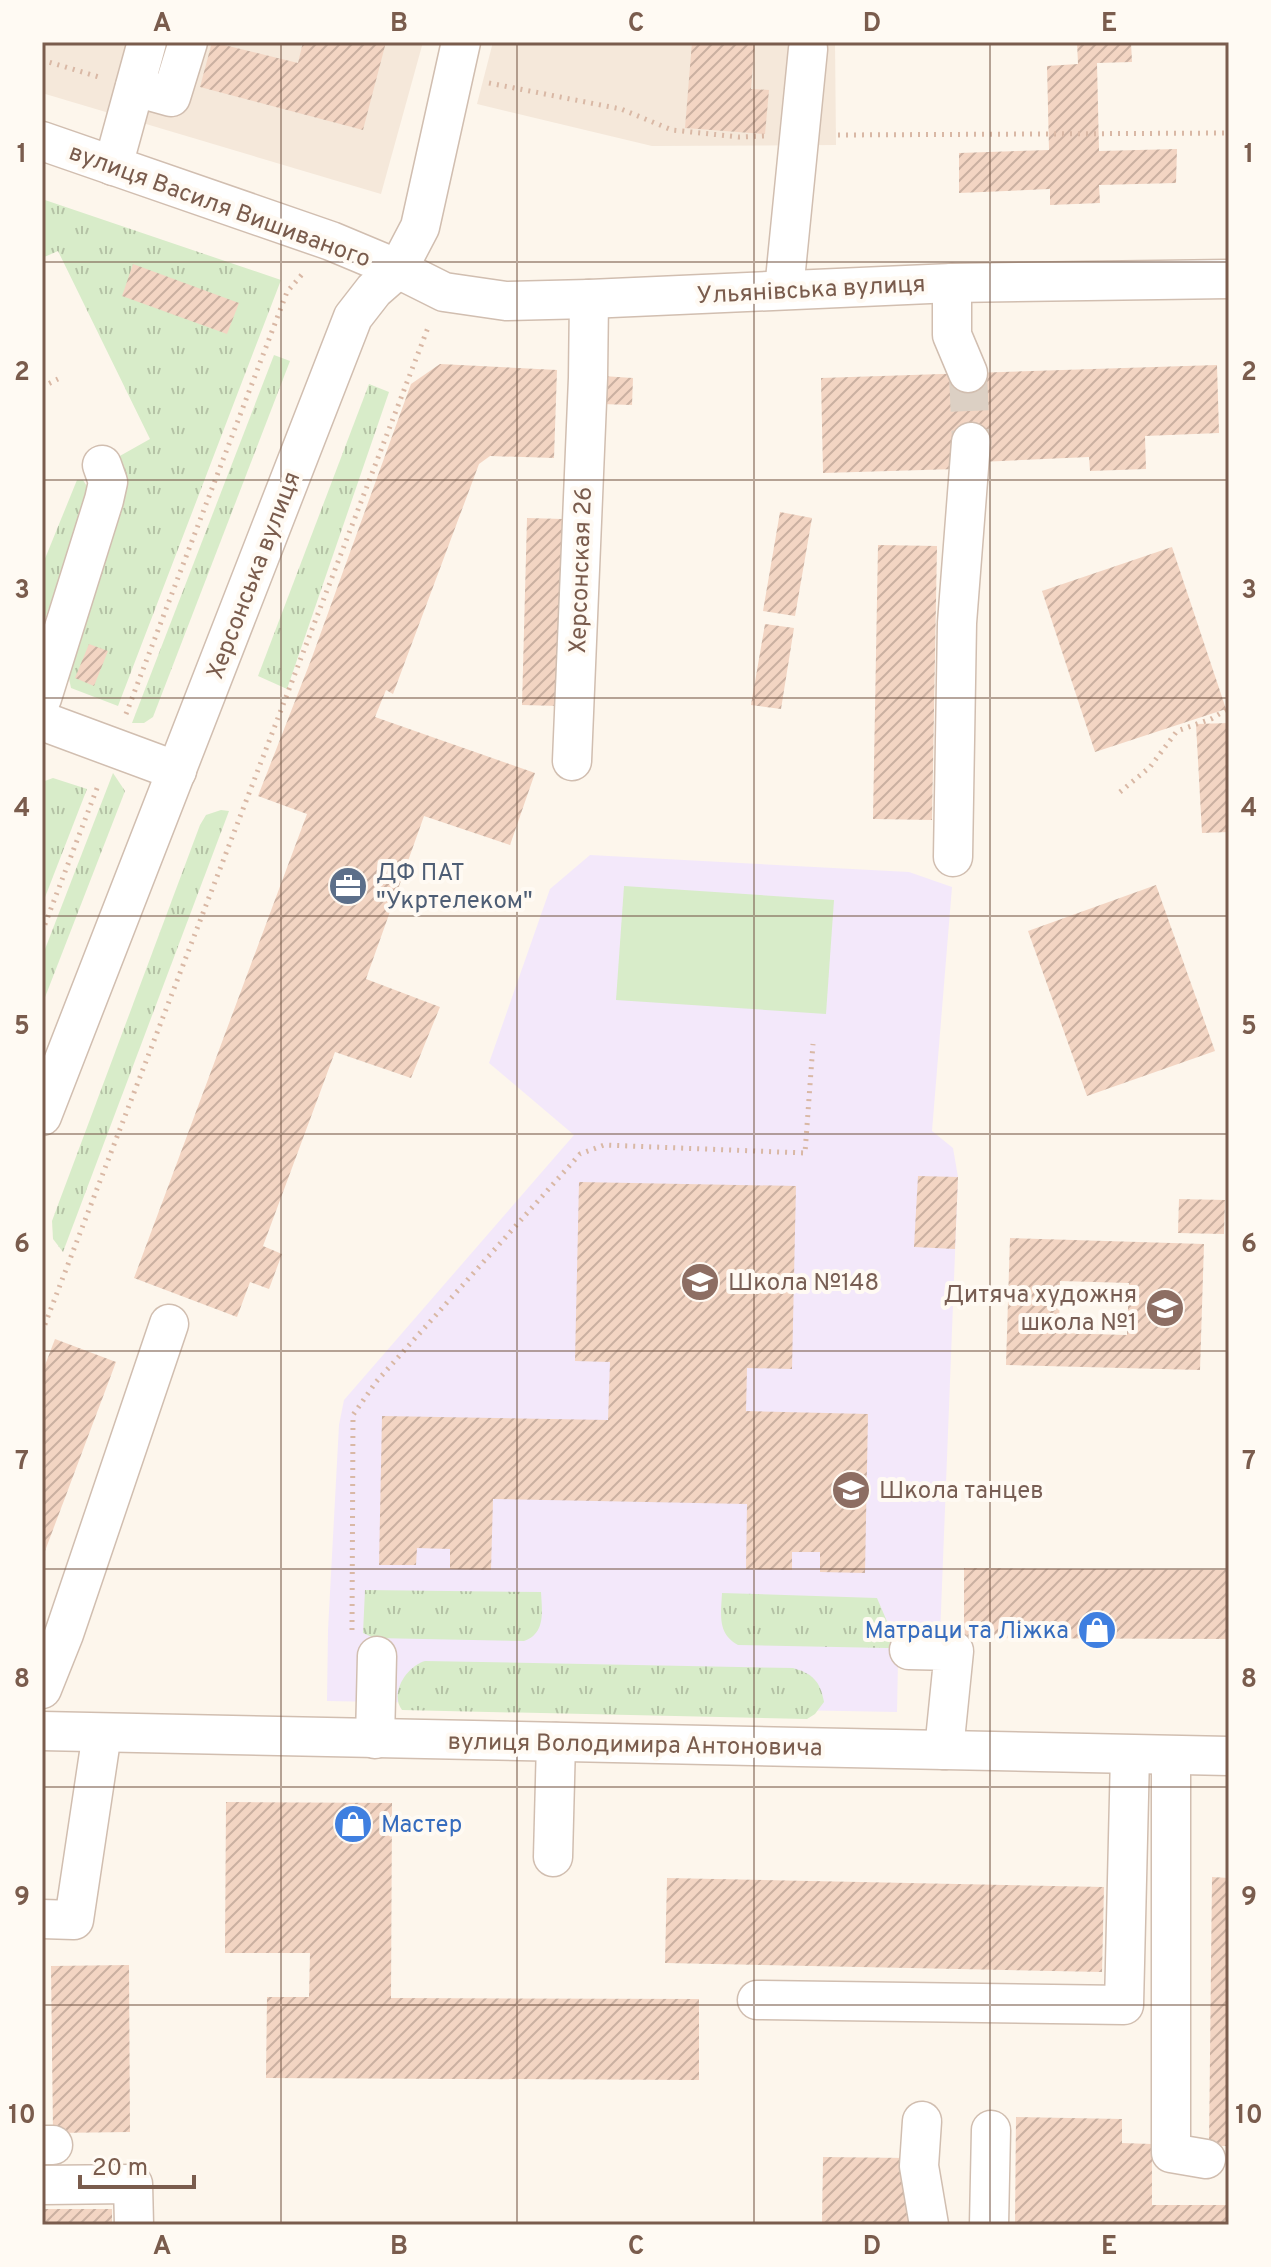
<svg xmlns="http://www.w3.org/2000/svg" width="1271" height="2267" viewBox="0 0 1271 2267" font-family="Overpass,sans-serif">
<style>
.residential{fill:#f5e8da}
.education{fill:#f3e8fa}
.grass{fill:url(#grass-tufts)}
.green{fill:#d8ecc9}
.building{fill:url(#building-hatch);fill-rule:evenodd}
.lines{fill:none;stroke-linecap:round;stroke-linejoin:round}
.minor-tunnel{stroke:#dcd0c4;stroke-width:38;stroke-dasharray:38 19;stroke-linecap:butt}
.minor-casing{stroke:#d1beb0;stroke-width:41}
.path{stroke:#d9b8a5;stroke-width:5;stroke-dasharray:2 6;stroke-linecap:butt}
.minor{stroke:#fff;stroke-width:38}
.grid{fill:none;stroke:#7a5c4d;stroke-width:2;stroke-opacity:0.55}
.labels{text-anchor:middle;stroke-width:8;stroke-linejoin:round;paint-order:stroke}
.street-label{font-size:24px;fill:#7a5c4d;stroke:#fffaf3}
.service-label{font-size:24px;fill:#4e5e75;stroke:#fffaf3;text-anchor:start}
.education-label{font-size:24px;fill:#785e54;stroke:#fffaf3;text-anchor:start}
.shop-label{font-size:24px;fill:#366cbe;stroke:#fffaf3;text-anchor:end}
.neatline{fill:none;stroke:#7a5c4d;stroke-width:3}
.grid-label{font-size:26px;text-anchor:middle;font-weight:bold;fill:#7a5c4d}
</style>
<defs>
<pattern id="grass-tufts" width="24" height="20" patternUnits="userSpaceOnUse" patternTransform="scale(2)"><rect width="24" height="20" fill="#d8ecc9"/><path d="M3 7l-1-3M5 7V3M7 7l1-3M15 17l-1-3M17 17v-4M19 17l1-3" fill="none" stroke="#b4c2a5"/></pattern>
<pattern id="building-hatch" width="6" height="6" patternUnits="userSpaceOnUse" patternTransform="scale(2)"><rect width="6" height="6" fill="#f3d5c3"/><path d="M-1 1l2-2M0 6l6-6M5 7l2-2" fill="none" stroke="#cab0a1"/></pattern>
</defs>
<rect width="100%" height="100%" fill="#fdf6ec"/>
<g class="residential">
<path d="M42,42H423L381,194L42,93Z"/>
<path d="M493,42H835L836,145L652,146L477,104Z"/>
</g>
<path class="education" d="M590,855L909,872L952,887L932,1131L953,1148L958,1177L939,1662H898L897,1712L327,1701L328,1630L339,1425L344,1400L574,1135L489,1063L550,889Z"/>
<g class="grass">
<path d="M42,199L281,280L118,706L71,688L67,669L125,486V473L118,457L150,439L58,251L42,258Z"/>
<path d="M274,355L290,361L153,717L144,723H132Z"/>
<path d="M369,384L389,392L287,689L258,676Z"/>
<path d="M77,480H83L88,488L87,503L42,627V566Z"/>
<path d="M113,773L125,791L42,1005V957Z"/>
<path d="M53,778L87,789L42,905V782Z"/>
<path d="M221,810L229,811L63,1252L53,1239L52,1221L200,825L206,815Z"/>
<path d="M365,1590L541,1592C542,1611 546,1633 524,1641L374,1638L363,1633Z"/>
<path d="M722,1593L877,1598L895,1640L891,1648H886L738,1645C717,1634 721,1614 722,1593Z"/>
<path d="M425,1661L793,1668C813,1674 820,1681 824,1702L815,1714L807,1719L402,1710C389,1693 407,1666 425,1661Z"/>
</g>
<path class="green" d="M624,886L834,900L826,1014L616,1000Z"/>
<g class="building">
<path d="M212,42L298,63L303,42H386L363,130L200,87Z"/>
<path d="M692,42H755L751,89L769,90L765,134L685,128Z"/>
<path d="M1077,42H1131L1132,62L1097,63L1099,151L1177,149L1176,183L1099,185L1100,203L1050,205V189L959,193V153L1049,150L1047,66L1078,64Z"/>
<path d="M133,264L239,303L227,334L122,296Z"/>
<path d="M440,364L557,370L554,458L490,456L479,464L393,694L386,690L375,717L535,773L510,845L424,816L366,979L440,1007L411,1078L335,1052L263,1246L282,1254L269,1289L250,1282L237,1317L134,1278L307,814L258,796L311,660L411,384Z"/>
<path d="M1217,365L1219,433L1145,436L1146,469L1090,471L1089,457L980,462L957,469L823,473L821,378Z"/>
<path d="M603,376L633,378L632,405L601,404Z"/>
<path d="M780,512L812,518L795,616L763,611Z"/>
<path d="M527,518L563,519L559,706L522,705Z"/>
<path d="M878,545L937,546L932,820L873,819Z"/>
<path d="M1172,547L1226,709L1095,752L1042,591Z"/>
<path d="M765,624L794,628L781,709L751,705Z"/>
<path d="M89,644L108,651L94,686L75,678Z"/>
<path d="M1229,723V832L1202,833L1196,724Z"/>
<path d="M1156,885L1215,1051L1087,1096L1028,931Z"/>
<path d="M918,1176L958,1177L955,1249L914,1247Z"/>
<path d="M579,1182L796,1186L792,1369L747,1368L746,1411L868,1414L865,1573L820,1572V1552H792V1570L746,1569L747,1504L493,1499L491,1570L450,1569V1549L417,1548L416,1565H379L382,1416L608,1420L610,1362L575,1361Z"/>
<path d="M1179,1199L1225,1200L1224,1234L1178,1233Z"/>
<path d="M1010,1238L1204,1244L1200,1370L1006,1365ZM1060,1281L1129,1283L1127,1335L1059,1333Z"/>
<path d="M55,1339L116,1362L42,1559V1373Z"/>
<path d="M964,1568L1229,1570V1639L964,1638Z"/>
<path d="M226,1802L392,1803L391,1998L699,1999V2080L266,2078L267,1997H309L310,1953H225Z"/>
<path d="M1212,1877L1229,1878V2146H1209Z"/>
<path d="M667,1878L1104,1887L1102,1972L665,1963Z"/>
<path d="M129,1965L130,2132L53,2133L51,1966Z"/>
<path d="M1016,2117L1122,2119V2143L1152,2144V2205H1229V2225H1015Z"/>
<path d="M823,2157L909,2158L908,2225H822Z"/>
<rect x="42" y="2209" width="70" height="16"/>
</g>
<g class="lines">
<path class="minor-tunnel" d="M968,373L971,442"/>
<g class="minor-casing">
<g id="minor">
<path d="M135,87L171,97L188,42"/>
<path d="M42,141L331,241L398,269L444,292L506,301L589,299L952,283L1229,279"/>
<path d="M113,166L147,42"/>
<path d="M952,283V335L968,373"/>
<path d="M784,290L808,49"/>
<path d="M42,698L104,500L108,482L102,465"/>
<path d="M42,721L177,771"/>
<path d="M572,761L588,378L589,299"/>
<path d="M953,857L957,623L971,442"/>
<path d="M42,1116L353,317L374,290L398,269L420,227L461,42"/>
<path d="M909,1650L954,1651L944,1750"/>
<path d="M42,1689L64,1634L169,1324"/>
<path d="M42,1731L1229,1756"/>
<path d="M375,1739L377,1656"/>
<path d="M1171,1757V2153L1206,2159"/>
<path d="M553,1857L556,1742"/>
<path d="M42,1919L74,1920L102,1733"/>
<path d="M757,2000L1124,2005L1130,1755"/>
<path d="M922,2121L919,2166L929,2225"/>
<path d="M42,2145H53"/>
<path d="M42,2185L133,2184L134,2225"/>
<path d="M989,2225L991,2130"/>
</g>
</g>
<g class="path">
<path d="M42,60L99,77"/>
<path d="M489,83L621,109L672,130L739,137L764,136"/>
<path d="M838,135L1229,133"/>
<path d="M42,387L58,379"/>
<path d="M126,714L287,292L304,272"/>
<path d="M1120,792L1150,767L1177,731L1211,719L1229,708"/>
<path d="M42,932L99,783"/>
<path d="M42,1332L429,325"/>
<path d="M352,1630L353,1415L376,1382L580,1154L604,1145L805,1153L813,1044"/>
</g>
<use href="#minor" class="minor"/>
</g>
<path class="grid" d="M281,42V2225M517,42V2225M754,42V2225M990,42V2225M42,262H1229M42,480H1229M42,698H1229M42,916H1229M42,1134H1229M42,1351H1229M42,1569H1229M42,1787H1229M42,2005H1229"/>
<defs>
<g id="office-disc" transform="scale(2)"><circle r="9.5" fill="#5c6f8a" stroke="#fffaf3"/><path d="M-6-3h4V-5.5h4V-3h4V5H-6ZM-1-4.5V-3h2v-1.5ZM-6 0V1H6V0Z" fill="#fff"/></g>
<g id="school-disc" transform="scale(2)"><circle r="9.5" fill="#8d6e63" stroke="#fffaf3"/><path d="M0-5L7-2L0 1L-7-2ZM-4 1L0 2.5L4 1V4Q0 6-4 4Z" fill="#fff"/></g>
<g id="shop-disc" transform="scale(2)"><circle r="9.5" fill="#3f7fe0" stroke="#fffaf3"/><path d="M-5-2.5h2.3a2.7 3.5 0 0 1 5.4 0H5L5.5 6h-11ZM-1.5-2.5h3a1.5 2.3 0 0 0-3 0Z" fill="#fff"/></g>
</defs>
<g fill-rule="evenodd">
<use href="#office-disc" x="348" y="886"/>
<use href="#school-disc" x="700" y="1282"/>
<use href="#school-disc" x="1165" y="1308"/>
<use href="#school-disc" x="851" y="1490"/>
<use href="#shop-disc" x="1097" y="1630"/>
<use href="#shop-disc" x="353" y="1824"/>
</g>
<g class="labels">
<g class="street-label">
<text transform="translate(220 205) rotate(20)" y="8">вулиця Василя Вишиваного</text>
<text transform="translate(811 289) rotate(-3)" y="8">Ульянівська вулиця</text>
<text transform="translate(580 570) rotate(-88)" y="8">Херсонская 26</text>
<text transform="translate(253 575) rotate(-69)" y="8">Херсонська вулиця</text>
<text transform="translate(635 1744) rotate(1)" y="8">вулиця Володимира Антоновича</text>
</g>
<g class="service-label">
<text x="376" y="880">ДФ ПАТ<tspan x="376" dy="28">"Укртелеком"</tspan></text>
</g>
<g class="education-label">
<text x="728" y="1290">Школа №148</text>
<text x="1137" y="1302" text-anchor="end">Дитяча художня<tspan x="1137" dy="28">школа №1</tspan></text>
<text x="879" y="1498">Школа танцев</text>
</g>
<g class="shop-label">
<text x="1069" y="1638">Матраци та Ліжка</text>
<text x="381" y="1832" text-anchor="start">Мастер</text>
</g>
</g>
<rect width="1271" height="2267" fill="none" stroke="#fffaf3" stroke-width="88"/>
<path d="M80 2175v12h114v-12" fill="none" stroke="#7a5c4d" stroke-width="4"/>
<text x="92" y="2175" font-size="24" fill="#7a5c4d" stroke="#fffaf3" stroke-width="6" paint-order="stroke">20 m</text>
<rect x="44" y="44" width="1183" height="2179" class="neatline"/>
<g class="grid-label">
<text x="162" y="31">A</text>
<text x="399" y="31">B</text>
<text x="636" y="31">C</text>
<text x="872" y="31">D</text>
<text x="1109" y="31">E</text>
<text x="22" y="162">1</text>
<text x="1249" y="162">1</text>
<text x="22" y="380">2</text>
<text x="1249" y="380">2</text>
<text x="22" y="598">3</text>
<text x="1249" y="598">3</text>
<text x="22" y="816">4</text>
<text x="1249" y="816">4</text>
<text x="22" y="1034">5</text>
<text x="1249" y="1034">5</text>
<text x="22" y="1252">6</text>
<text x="1249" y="1252">6</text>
<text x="22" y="1469">7</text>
<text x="1249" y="1469">7</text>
<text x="22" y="1687">8</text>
<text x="1249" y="1687">8</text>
<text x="22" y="1905">9</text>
<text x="1249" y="1905">9</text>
<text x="22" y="2123">10</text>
<text x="1249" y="2123">10</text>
<text x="162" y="2254">A</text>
<text x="399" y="2254">B</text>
<text x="636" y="2254">C</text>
<text x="872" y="2254">D</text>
<text x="1109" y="2254">E</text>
</g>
</svg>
